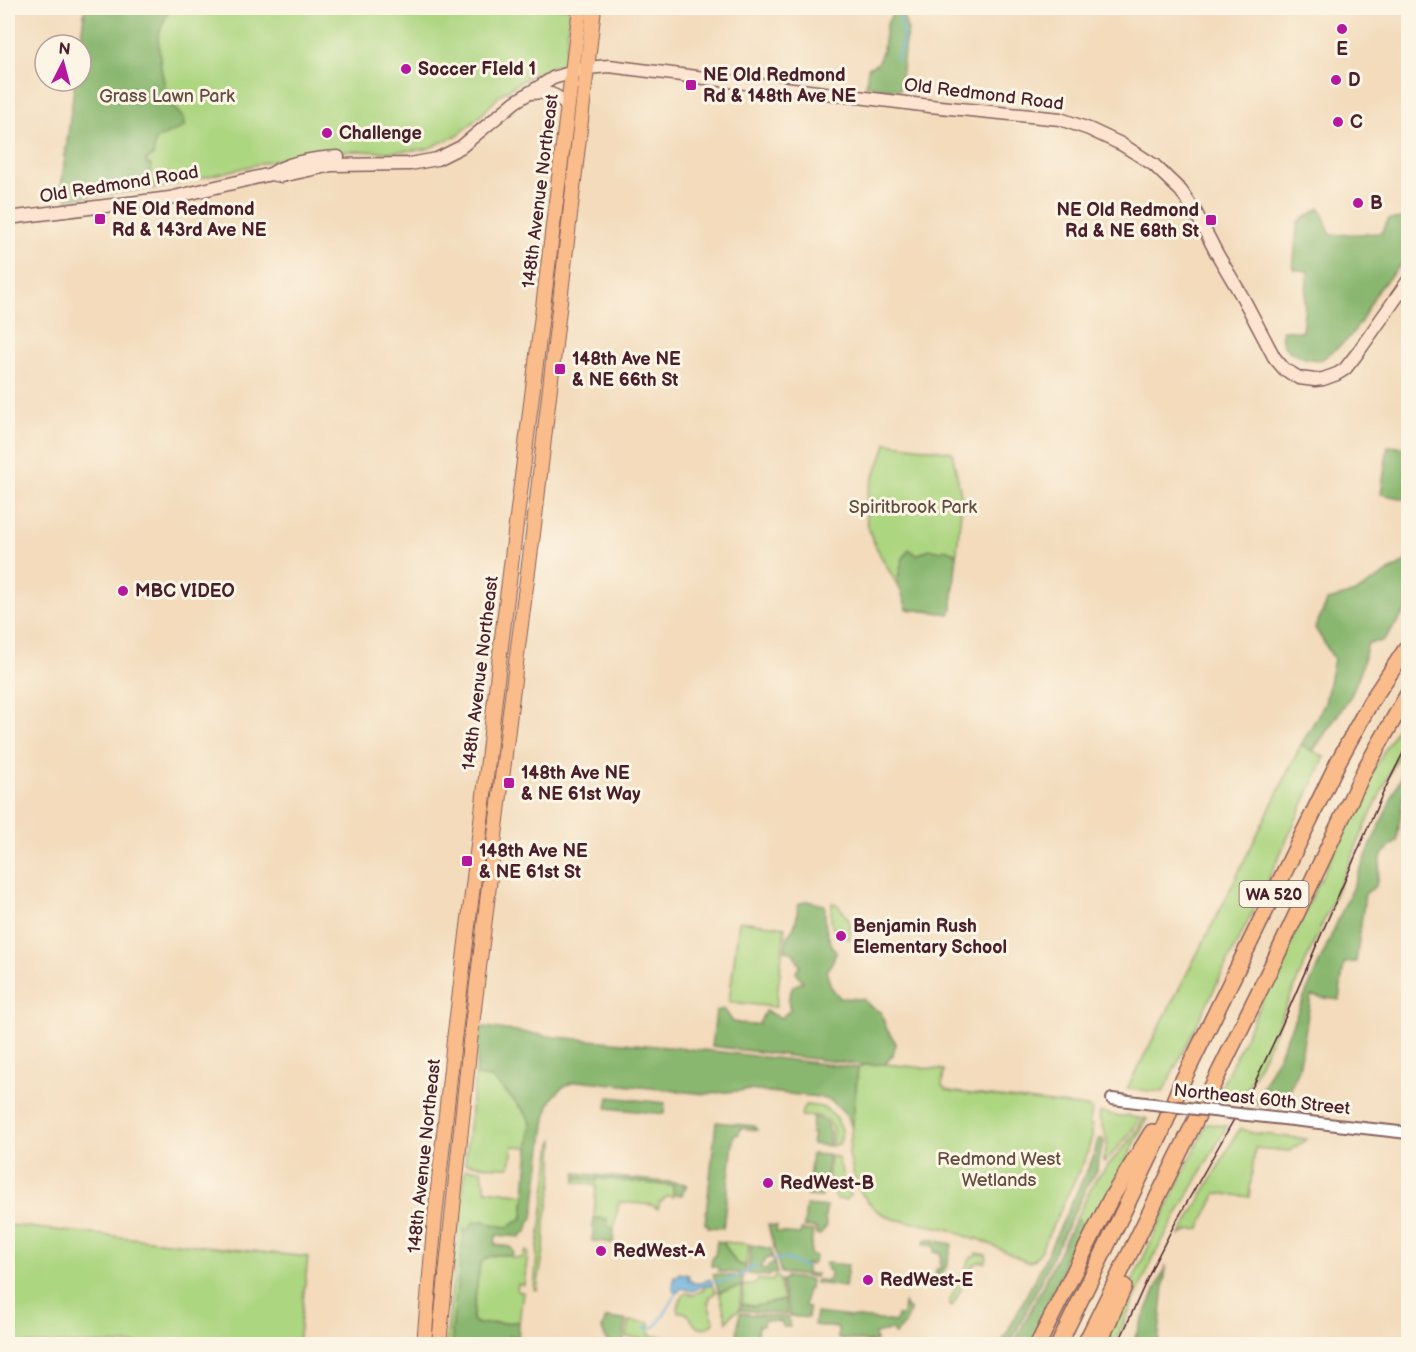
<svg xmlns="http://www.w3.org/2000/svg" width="1416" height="1352" viewBox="0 0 1416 1352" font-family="'Balsamiq Sans',sans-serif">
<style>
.green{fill:#add681;stroke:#7c7a56;stroke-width:1.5}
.forest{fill:#8ab76f;stroke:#6a6b4d;stroke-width:1.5}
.water{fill:#63afdc;stroke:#566784;stroke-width:1.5}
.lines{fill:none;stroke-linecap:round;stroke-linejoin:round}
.stream{stroke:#63afdc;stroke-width:2}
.tertiary-casing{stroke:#85615e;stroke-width:14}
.secondary-casing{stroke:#85615e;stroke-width:15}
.primary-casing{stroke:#85615e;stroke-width:16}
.motorway-casing{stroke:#85615e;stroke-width:18}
.tertiary{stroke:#fff;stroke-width:10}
.secondary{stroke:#fde4d0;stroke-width:12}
.primary{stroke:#f9bc8a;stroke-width:14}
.motorway{stroke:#f9bc8a;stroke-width:15}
.tram{stroke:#4a1f2b;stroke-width:1.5}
.tertiary-bridge-casing{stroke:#85615e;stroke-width:14;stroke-linecap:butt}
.tertiary-bridge{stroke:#fff;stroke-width:10}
.poi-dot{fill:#b5179e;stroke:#fcf5e5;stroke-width:2}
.labels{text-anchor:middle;stroke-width:6;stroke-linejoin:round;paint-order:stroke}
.shield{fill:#fcf5e5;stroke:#7f5f63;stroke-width:1.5}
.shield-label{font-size:16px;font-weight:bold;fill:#4a1f2b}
.poi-label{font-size:18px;font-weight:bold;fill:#4a1f2b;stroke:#fcf5e5;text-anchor:start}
.street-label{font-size:18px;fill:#4a1f2b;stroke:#fcf5e5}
.park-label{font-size:18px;fill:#634d40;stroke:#fcf5e5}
</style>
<rect width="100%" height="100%" fill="#fcf5e5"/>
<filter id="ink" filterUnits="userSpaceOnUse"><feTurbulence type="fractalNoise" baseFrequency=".0167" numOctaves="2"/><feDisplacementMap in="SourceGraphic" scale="12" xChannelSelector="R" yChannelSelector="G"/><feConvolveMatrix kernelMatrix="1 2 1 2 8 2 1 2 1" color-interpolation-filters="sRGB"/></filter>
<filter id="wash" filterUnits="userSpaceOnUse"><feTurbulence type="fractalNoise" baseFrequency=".008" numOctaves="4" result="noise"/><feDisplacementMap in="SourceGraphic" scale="24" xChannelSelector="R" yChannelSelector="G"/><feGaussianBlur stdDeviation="1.35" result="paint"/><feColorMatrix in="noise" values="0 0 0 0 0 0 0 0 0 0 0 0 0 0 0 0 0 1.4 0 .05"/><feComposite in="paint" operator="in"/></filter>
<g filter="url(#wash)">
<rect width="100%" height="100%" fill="#f3dbbc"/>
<g class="green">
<path d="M85,8H570L565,56L564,61L562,64L531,75L501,94L480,116L459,134L427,149L389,152L355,151L305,153L159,188L68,199L61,189L75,81H81V45H80Z"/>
<path d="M886,443L952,452L962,499L951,614L907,609C905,603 904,596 901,591C899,587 896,583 894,579C880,554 860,526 867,496C871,477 883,462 886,443Z"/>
<path d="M1408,708V737L1393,767L1369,818L1271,1040L1253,1078L1239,1102L1215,1100L1366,784Z"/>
<path d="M1301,745L1325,757L1260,897L1163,1092L1127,1089L1224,902Z"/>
<path d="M832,903L837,904C848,917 852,921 850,939C829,935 830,921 832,903Z"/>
<path d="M739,921L785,927L776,1007L729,1002Z"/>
<path d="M885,1064L944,1070L942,1086L946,1090L955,1092L1087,1107L1092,1111L1089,1123L1092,1126V1137L1086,1157L1040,1252C1037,1257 1034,1262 1027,1262L977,1238L976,1240L948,1229L893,1219L879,1212L870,1204L862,1194L854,1175L849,1155L858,1068L864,1065Z"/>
<path d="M475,1076L492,1078L525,1112L531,1123L529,1147L513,1146L510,1167H496L465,1163Z"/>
<path d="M806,1105C813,1106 820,1106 826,1109C838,1116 845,1131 839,1144L831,1146C832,1140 834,1132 832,1127C828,1115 812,1114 802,1117L801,1116L803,1108Z"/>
<path d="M1100,1112C1110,1114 1119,1118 1129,1115L1131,1117L1140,1118L1129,1135L1105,1162L1103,1161C1104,1154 1108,1148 1107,1141C1106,1131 1097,1121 1100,1112Z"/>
<path d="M1144,1118L1147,1119L1049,1313L1048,1305L1052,1292L1063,1272V1260L1068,1252L1073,1248L1084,1228L1076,1218L1096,1179L1133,1137Z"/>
<path d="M1207,1124L1227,1126L1156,1252L1114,1344H1105L1136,1273Z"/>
<path d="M1240,1128L1252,1133L1307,1139L1290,1151L1255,1148L1249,1197L1216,1193C1213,1206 1203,1216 1200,1229L1189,1230L1180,1235Z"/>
<path d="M554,1140L552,1187L545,1221L544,1249L537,1290L534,1289L538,1246L552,1143Z"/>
<path d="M830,1156L837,1157L839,1161L844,1181L850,1195L847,1200L837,1199C827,1185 829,1172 830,1156Z"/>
<path d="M465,1169L481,1170L486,1190L525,1195L523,1218L508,1227L491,1225L485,1221L474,1222L453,1331V1344H446Z"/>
<path d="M576,1178L596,1181L597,1178L674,1186L673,1197L667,1196L666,1198H664L663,1201H660L658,1209L652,1205L619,1202L614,1228H608L607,1219L594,1218L596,1185L575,1182Z"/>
<path d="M8,1225L308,1257L298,1344H8Z"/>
<path d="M723,1242L749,1244L746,1264L744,1266L736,1263Z"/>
<path d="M526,1251L528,1252L524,1285L518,1284L517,1291L523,1292L519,1322L478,1324L472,1320L480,1263C489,1254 499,1254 511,1256L512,1258H522Z"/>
<path d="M977,1253L986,1255L987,1259L985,1263L981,1261L973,1265L952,1307L950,1306V1299L971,1257L977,1255Z"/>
<path d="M774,1277H778L784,1300C770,1302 756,1309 742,1304L744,1285C750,1286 757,1285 758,1279L773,1281Z"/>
<path d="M712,1285L716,1292L710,1297L708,1304L714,1321C710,1328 704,1329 697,1327C690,1321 690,1310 678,1312L677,1307L684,1294L687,1293L694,1295L704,1289V1287Z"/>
<path d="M742,1286L739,1311L733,1313L727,1322L719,1292Z"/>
<path d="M629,1321L650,1323L649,1335L720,1343V1344H691L627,1337Z"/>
</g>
<g class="forest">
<path d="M85,8H169L158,36L161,68L168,101L184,119V127L156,139L153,156L146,160L147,164L151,165L149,183H158L157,188L68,199L61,189L75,81H81V45H80Z"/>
<path d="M890,8H905L903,16L908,31L905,41L900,90L866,86L868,68L878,63L883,49L886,26L892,14Z"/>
<path d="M1320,208L1331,235L1381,233L1389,219L1408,218V257L1378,290L1360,323L1346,341L1321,360C1309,360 1283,354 1282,340C1281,337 1282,333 1283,330L1302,332L1308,271L1293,269L1298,222Z"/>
<path d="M1388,446L1408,448V500L1381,494Z"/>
<path d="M909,549L917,555L929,549C934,551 941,552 945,549L957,554L951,614L907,609L901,591L897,583L902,560Z"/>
<path d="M1408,557V608L1383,641L1368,643L1361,670L1352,694L1313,751L1301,745L1325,703L1334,659L1315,628L1328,600L1355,593L1403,563Z"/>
<path d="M1403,772H1408V792L1402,801L1397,841L1382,854L1376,886L1365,894L1356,962L1344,963L1339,1000L1311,996L1299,1069L1291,1087L1288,1104L1254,1103L1278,1057Z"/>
<path d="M807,901L825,905C824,926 826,934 836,953L832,963L826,971L831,987L840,998L863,999L872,1008L881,1012L886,1028L896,1043L893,1055L885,1064L863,1065L712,1046L716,1011L724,1009L733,1022L750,1025L759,1024L765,1011L781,1018L790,1010L788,1000L793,986L803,982L796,972L800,966L793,953L785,950L787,936C797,929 797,915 798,904Z"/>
<path d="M485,1027L556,1037L712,1051L858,1068L852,1129L849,1119L840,1108L831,1101L819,1097L748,1090L705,1094L586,1081L574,1082L563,1087L554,1096L549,1104L545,1124L533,1218L530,1221L527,1232L522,1234L521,1237L496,1235L495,1245L511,1247L514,1254L511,1256C499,1254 488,1254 480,1264L472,1320L478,1324L519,1322L518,1344H515V1337L509,1336L508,1344H453L452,1330L464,1229H468L474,1222L485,1221L491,1225L508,1227L523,1218L531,1123L525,1112L492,1078L475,1076L481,1028Z"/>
<path d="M609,1097L665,1103L664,1114L607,1108Z"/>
<path d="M813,1117C832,1120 831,1131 829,1146L812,1144L814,1134L811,1133Z"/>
<path d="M716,1122L754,1126L757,1130L741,1128L738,1135L734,1134L723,1228L708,1227V1224H705Z"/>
<path d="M1098,1139H1103L1104,1142L1098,1160L1097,1170L1088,1184L1010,1344H1001L1038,1273L1094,1156Z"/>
<path d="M812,1154L828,1155L827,1177H825L824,1190L821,1195L822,1197L807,1196Z"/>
<path d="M576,1173L686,1184V1187L683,1191L682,1195L673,1194V1186L597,1178V1181L576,1178Z"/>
<path d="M806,1205L827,1207L825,1214L826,1227L820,1235L816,1234V1228L804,1227Z"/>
<path d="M594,1218L607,1219L608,1227L614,1228L613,1243L592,1241Z"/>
<path d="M1076,1218L1084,1227L1073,1248L1068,1252L1063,1260V1272L1052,1292L1048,1305L1049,1313L1034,1344H1014Z"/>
<path d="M768,1225L777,1226L776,1232L800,1234L801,1230L813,1231L810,1255L815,1256L814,1263H812L811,1265L806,1264V1274H816L815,1277L781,1273Z"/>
<path d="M928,1239L952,1244C949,1260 947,1269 936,1282L935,1281L936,1269H940L941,1253L934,1252L935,1246L924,1245V1242Z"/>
<path d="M717,1241L723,1242L736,1263L744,1266L746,1264L745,1274L718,1271V1267L711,1266L712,1256H715Z"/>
<path d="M751,1245L771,1249L773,1259L771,1257L766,1259L760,1267L766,1270L769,1265L774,1262L777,1274L770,1273V1276L748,1274Z"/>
<path d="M826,1263L848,1265L845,1287L815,1283L816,1280L829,1281L830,1271L827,1270L825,1264Z"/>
<path d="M1166,1266L1158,1344H1132Z"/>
<path d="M713,1274L743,1277L742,1286L719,1292Z"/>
<path d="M786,1277L811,1280L810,1289H807L805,1306L809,1307L808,1318L790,1316L781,1280H784Z"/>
<path d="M784,1300L787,1315L741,1310L742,1304C756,1309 770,1302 784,1300Z"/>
<path d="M904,1302L906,1308L910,1309V1311L905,1324L895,1335L892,1330L875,1334L876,1341L868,1342L838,1338V1328L814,1325L816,1313L896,1322L897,1316H903Z"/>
<path d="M740,1313L788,1318L790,1327H783L782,1322L764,1320L763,1326H758L756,1344H735Z"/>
<path d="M606,1318L626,1320L624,1342L619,1344H607V1339H606L602,1329Z"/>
</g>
<path class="water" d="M679,1273L689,1275L688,1280L692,1281V1283H701L710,1279L712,1285L700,1287L693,1291L681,1288L678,1292L676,1293L674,1292L673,1288L674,1276H678Z"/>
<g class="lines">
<g class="stream">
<path d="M896,60L903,40L899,8"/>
<path d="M774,1260L785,1258L805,1267"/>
<path d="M712,1282C718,1282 725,1281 731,1279C740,1277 748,1269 757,1265"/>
<path d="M644,1328C648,1328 651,1328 654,1327C658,1325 675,1298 676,1293"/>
</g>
</g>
</g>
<g filter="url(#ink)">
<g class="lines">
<g class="tertiary-casing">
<g id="tertiary">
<path d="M1112,1099L1137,1102"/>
<path d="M1247,1115L1408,1133"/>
</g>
</g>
<g class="secondary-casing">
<g id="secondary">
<path d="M529,93C546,91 559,93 568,109"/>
<path d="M271,174L281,176L332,165L410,164L437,159L461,147L515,102L553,78L587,68L609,66L930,106L1060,119L1089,129L1121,144L1137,154L1154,165L1181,191L1196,213L1216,252L1243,298L1274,357L1284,369L1299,378L1315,380L1323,379L1337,374L1345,369L1356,355L1408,281"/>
<path d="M8,218L170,198L271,174C288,162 318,158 338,157"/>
</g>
</g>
<g class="primary-casing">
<g id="primary">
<path d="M424,1344L435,1217L454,1040L481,821L501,646L580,8"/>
<path d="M439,1344L470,1042L518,647L533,534L594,8"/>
</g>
</g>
<g class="motorway-casing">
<g id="motorway">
<path d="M1038,1344L1110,1200L1152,1132"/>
<path d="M1059,1344L1160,1136L1180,1086L1338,762L1370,703L1408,646"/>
<path d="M1085,1344L1280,949L1365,769L1408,694"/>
<path d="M1099,1344L1124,1286"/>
</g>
</g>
<use href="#tertiary" class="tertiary"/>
<use href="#secondary" class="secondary"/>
<use href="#primary" class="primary"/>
<use href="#motorway" class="motorway"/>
<path class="tram" d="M1118,1344L1154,1264L1173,1227L1254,1084L1281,1027L1382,795L1408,743"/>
<g class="tertiary-bridge-casing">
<path id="tertiary-bridge" d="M1137,1102L1247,1115"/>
</g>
<use href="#tertiary-bridge" class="tertiary-bridge"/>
</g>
</g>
<g class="poi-dot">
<circle cx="1342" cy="29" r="6"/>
<circle cx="406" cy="69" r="6"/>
<circle cx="1336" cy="80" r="6"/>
<rect x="685" y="79" width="12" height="12" rx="3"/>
<circle cx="1338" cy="122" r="6"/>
<circle cx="327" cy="133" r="6"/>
<circle cx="1358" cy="203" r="6"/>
<rect x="94" y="213" width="12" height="12" rx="3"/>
<rect x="1205" y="214" width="12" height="12" rx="3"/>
<rect x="554" y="363" width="12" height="12" rx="3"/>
<circle cx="123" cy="591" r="6"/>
<rect x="503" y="777" width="12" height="12" rx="3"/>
<rect x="461" y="855" width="12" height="12" rx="3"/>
<circle cx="841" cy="936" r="6"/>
<circle cx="768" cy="1183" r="6"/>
<circle cx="601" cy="1251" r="6"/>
<circle cx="868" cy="1280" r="6"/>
</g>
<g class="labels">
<rect class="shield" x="1239.5" y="881" width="69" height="26" rx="4.5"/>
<g class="shield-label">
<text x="1274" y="900">WA 520</text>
</g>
<g class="poi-label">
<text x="1342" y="55" text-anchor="middle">E</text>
<text x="418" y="75">Soccer FIeld 1</text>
<text x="703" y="81">NE Old Redmond<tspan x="703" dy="21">Rd &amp; 148th Ave NE</tspan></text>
<text x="1348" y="86">D</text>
<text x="1350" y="128">C</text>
<text x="339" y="139">Challenge</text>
<text x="1370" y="209">B</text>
<text x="112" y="215">NE Old Redmond<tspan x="112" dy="21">Rd &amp; 143rd Ave NE</tspan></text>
<text x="1199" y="216" text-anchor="end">NE Old Redmond<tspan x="1199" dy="21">Rd &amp; NE 68th St</tspan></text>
<text x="572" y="365">148th Ave NE<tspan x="572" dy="21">&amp; NE 66th St</tspan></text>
<text x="135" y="597">MBC VIDEO</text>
<text x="521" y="779">148th Ave NE<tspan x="521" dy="21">&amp; NE 61st Way</tspan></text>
<text x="479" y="857">148th Ave NE<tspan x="479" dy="21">&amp; NE 61st St</tspan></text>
<text x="853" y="932">Benjamin Rush<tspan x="853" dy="21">Elementary School</tspan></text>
<text x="780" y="1189">RedWest-B</text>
<text x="613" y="1257">RedWest-A</text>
<text x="880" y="1286">RedWest-E</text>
</g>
<g class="street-label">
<text transform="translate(984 94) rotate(7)" y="6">Old Redmond Road</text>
<text transform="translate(119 184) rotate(-9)" y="6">Old Redmond Road</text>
<text transform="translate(540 191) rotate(-83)" y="6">148th Avenue Northeast</text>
<text transform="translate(480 673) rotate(-83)" y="6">148th Avenue Northeast</text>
<text transform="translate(1262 1099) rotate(6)" y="6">Northeast 60th Street</text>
<text transform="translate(424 1156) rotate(-84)" y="6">148th Avenue Northeast</text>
</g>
<g class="park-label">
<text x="167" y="102">Grass Lawn Park</text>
<text x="913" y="513">Spiritbrook Park</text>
<text x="999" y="1165">Redmond West<tspan x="999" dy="21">Wetlands</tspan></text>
</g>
</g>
<rect width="1416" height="1352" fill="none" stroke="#fcf5e5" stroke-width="30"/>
<g transform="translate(63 63) rotate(6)"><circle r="28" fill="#fcf5e5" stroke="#b59f9b" stroke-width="1.5"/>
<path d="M0-4.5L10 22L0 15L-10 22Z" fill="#b5179e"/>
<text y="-9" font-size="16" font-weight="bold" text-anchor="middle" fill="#4a1f2b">N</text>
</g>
</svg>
